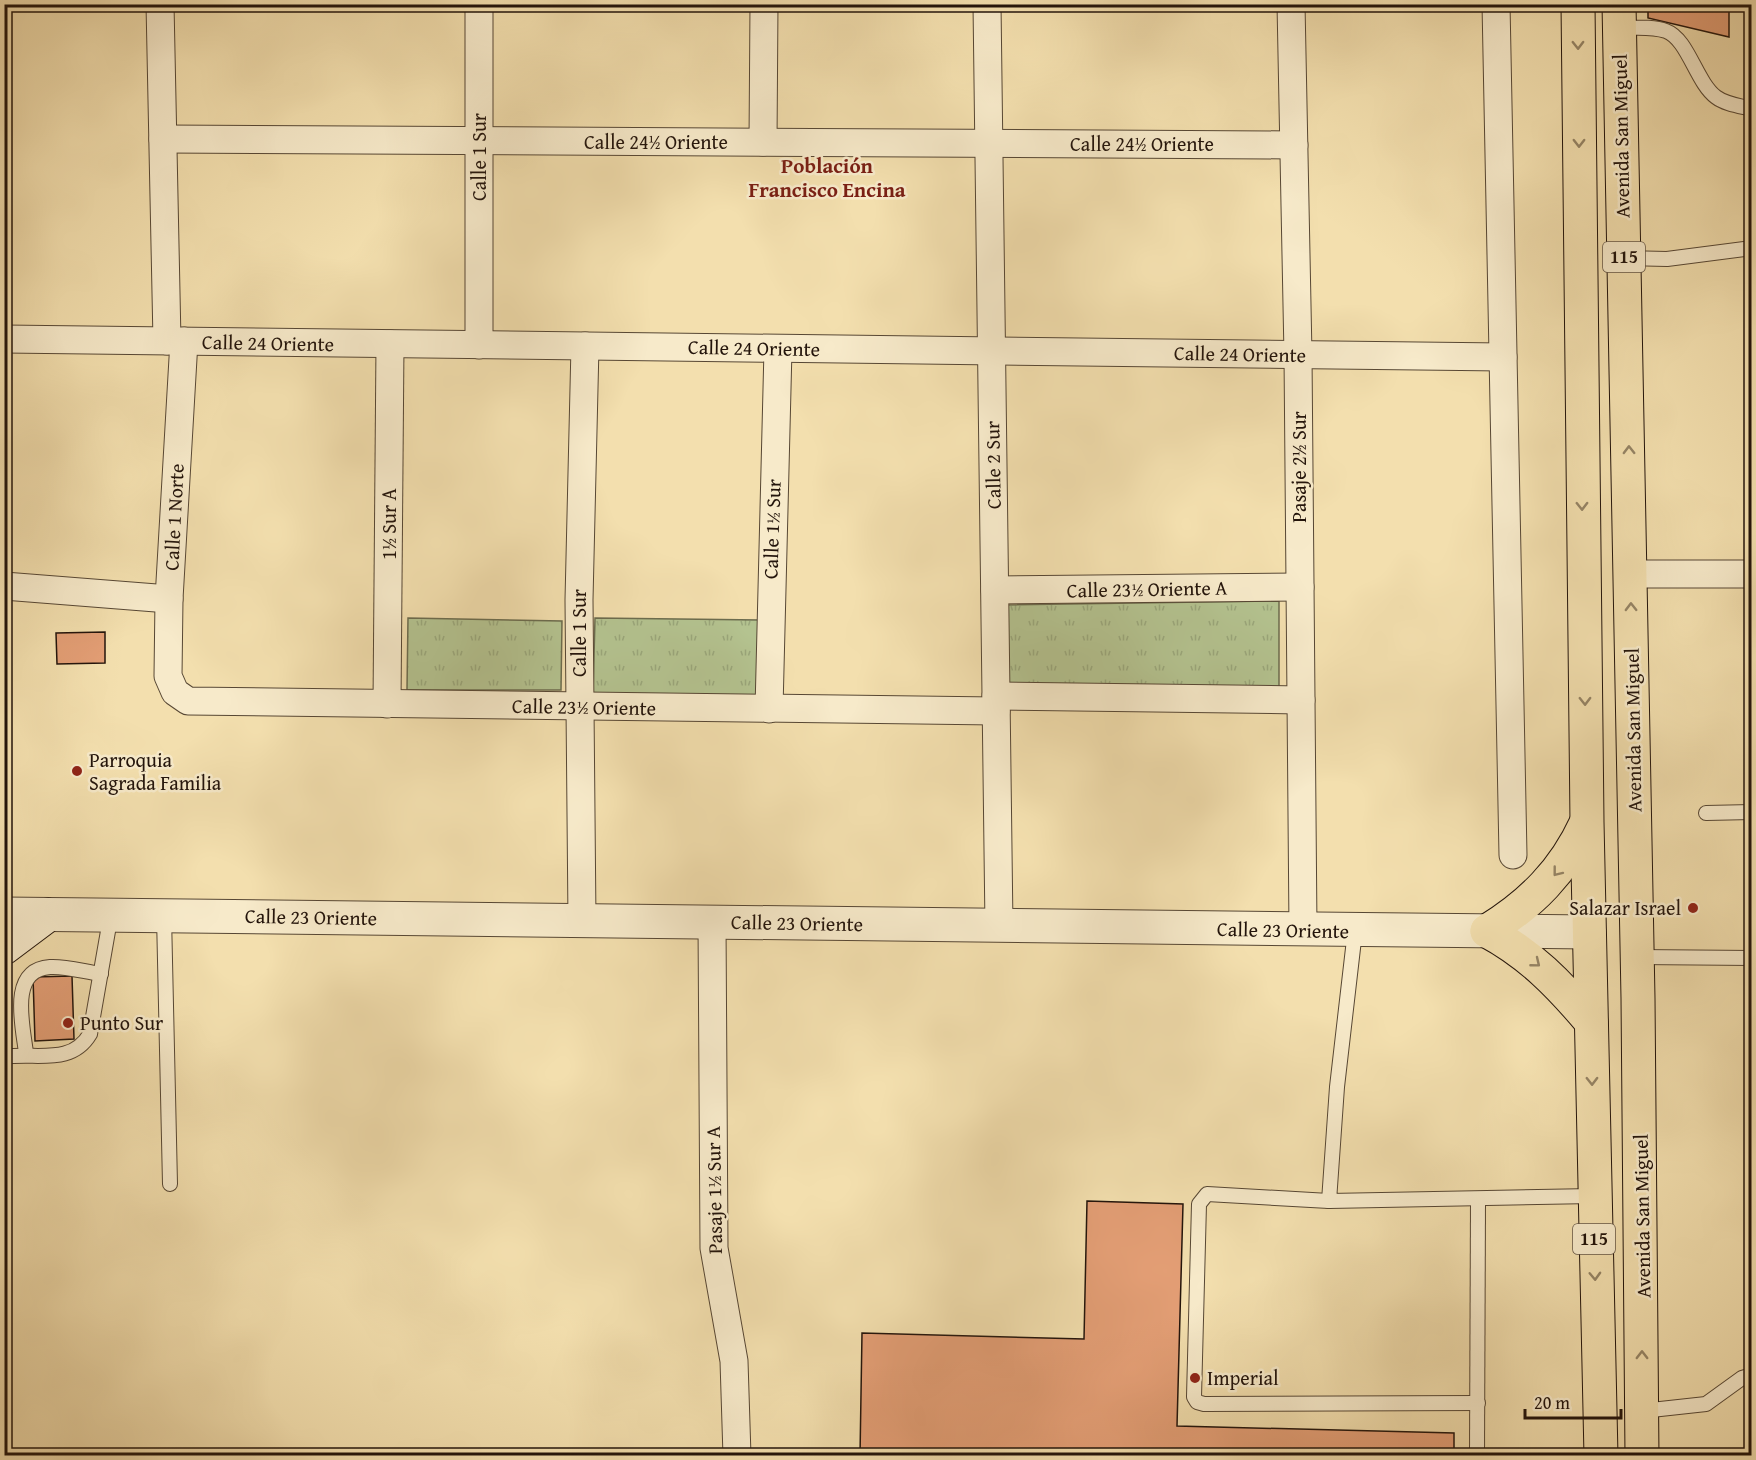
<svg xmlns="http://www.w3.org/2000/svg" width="1756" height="1460" viewBox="0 0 1756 1460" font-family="'Gentium Book Plus',serif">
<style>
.park{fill:url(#park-tufts);stroke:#6c6c4e;stroke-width:1.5}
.building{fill:#e39e75;stroke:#23140b;stroke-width:1.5}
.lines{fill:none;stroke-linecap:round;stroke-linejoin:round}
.service-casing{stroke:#574734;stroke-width:16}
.minor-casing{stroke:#574734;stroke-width:29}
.tertiary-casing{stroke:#574734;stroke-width:35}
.secondary-casing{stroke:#23140b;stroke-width:35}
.trunk-casing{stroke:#23140b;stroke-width:35}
.service{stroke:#f7eaca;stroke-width:14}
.minor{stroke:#f7eaca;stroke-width:27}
.tertiary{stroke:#f7eaca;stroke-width:33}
.secondary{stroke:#f7eaca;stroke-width:33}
.trunk{stroke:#f3dfae;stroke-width:33}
.oneway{stroke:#958465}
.poi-dot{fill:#8f2418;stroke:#f7eaca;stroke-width:2}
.labels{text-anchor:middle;stroke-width:5;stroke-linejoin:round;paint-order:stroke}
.shield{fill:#f7eaca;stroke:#635444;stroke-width:1.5}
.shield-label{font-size:18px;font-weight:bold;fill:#23140b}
.street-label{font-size:20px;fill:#23140b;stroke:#f7eaca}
.poi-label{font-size:20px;fill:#23140b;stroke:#f7eaca;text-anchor:start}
.neighbourhood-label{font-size:21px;font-weight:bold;fill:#7a1f14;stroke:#f7eaca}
</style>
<defs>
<pattern id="park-tufts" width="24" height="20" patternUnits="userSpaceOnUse" patternTransform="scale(1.5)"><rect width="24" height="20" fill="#b4c390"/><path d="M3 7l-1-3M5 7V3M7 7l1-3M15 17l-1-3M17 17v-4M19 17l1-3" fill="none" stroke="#9aa77b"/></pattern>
</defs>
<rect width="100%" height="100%" fill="#f3dfae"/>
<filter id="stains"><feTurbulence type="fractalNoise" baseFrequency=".00333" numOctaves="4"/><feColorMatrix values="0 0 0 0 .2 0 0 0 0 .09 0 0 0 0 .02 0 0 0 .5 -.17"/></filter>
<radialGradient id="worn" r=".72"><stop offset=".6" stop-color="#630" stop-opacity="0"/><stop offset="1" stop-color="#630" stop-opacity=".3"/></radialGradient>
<g class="park">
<path d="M1279,601V689L1007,685L1006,605Z"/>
<path d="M408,618L562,621L561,690H407Z"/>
<path d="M595,618L760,620L762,695H593Z"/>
</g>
<g class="building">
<path d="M1648,4H1729V37L1648,18Z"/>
<path d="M105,632V663L57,664L56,633Z"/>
<path d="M72,976L74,1039L35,1041L33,977Z"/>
<path d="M1087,1201L1183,1204L1177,1426L1454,1433V1456H860L862,1333L1084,1339Z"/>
</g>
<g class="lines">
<g class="service-casing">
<g id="service">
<path d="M1620,28C1635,28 1652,26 1666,31C1688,39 1696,82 1716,97C1725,104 1740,106 1752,109"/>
<path d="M1624,258L1667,259L1752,248"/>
<path d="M1706,813L1752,812"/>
<path d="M164,916L170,1184"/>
<path d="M1355,931L1337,1087L1329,1201L1593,1196"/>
<path d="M1638,957L1752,958"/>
<path d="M26,1053C23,1026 8,970 50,967C66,966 85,972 101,974"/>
<path d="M4,1057C36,1052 71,1066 90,1034L111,914"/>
<path d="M1329,1201L1207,1194L1199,1204L1194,1397L1197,1402L1204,1404L1478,1403"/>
<path d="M1642,1411L1706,1404L1742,1378L1752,1375"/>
<path d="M1477,1456L1478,1200"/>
</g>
</g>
<g class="minor-casing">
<g id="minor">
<path d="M160,4L167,341"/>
<path d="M987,4L999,926"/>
<path d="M1291,4L1298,355L1303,929"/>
<path d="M1496,4L1513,855"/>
<path d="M163,139L1294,145"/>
<path d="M763,142L764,4"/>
<path d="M4,339L1503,357"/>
<path d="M184,341L169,599L168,676L175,692L188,701L996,711"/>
<path d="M479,345V4"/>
<path d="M1631,574H1752"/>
<path d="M4,586L169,599"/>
<path d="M995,590L1300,587"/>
<path d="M996,696L1301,700"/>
<path d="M387,704L390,344"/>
<path d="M769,709L778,349"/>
<path d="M582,921L579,600L585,346"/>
<path d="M712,922L714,1248L734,1361L737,1456"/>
</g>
</g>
<g class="tertiary-casing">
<path id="tertiary" d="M4,914L1589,932"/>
</g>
<g class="secondary-casing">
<path id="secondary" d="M4,948L48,915"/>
</g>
<g class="trunk-casing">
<g id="trunk">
<path d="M1578,4L1587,822L1601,1456"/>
<path d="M1619,4L1638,998L1642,1456"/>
<path d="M1487,931C1531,904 1564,871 1586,823"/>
<path d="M1487,931C1530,954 1560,985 1591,1022"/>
</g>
</g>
<use href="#service" class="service"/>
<use href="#minor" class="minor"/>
<use href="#tertiary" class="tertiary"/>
<use href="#secondary" class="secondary"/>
<use href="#trunk" class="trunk"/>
</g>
<defs><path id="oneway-chevron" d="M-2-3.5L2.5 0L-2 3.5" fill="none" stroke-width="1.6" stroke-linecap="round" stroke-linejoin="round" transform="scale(1.5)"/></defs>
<g class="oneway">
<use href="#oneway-chevron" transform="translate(1578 45) rotate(89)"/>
<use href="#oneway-chevron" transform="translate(1579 143) rotate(90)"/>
<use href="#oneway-chevron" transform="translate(1629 450) rotate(-91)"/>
<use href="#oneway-chevron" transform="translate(1582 506) rotate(89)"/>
<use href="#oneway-chevron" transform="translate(1631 607) rotate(-91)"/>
<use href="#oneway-chevron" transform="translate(1585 701) rotate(89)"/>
<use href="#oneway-chevron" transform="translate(1557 872) rotate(128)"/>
<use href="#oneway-chevron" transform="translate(1536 963) rotate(39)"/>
<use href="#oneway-chevron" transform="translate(1592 1081) rotate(89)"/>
<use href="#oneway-chevron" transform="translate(1595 1276) rotate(88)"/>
<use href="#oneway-chevron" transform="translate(1642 1355) rotate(-90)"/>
</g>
<g class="poi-dot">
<circle cx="77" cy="771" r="6"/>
<circle cx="1693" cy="908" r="6"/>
<circle cx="68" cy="1023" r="6"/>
<circle cx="1195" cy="1378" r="6"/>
</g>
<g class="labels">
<g class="shield">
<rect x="1603" y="242" width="42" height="30" rx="4.5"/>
<rect x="1573" y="1224" width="42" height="30" rx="4.5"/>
</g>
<g class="shield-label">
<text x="1624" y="263">115</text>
<text x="1594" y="1245">115</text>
</g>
<g class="street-label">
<text transform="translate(1621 136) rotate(-91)" y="7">Avenida San Miguel</text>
<text x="656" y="149">Calle 24½ Oriente</text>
<text x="1142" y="151">Calle 24½ Oriente</text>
<text transform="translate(479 157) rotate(-90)" y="7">Calle 1 Sur</text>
<text transform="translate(268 343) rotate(1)" y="7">Calle 24 Oriente</text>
<text transform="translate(754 348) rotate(1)" y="7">Calle 24 Oriente</text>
<text transform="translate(1240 354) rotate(1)" y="7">Calle 24 Oriente</text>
<text transform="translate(993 465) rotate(-91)" y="7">Calle 2 Sur</text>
<text transform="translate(1299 467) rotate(-90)" y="7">Pasaje 2½ Sur</text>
<text transform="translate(174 517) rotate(-87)" y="7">Calle 1 Norte</text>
<text transform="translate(389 524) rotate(-90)" y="7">1½ Sur A</text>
<text transform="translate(772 529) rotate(-88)" y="7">Calle 1½ Sur</text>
<text transform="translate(1147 589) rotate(-1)" y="7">Calle 23½ Oriente A</text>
<text transform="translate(579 633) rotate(-90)" y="7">Calle 1 Sur</text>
<text transform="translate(584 707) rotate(1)" y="7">Calle 23½ Oriente</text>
<text transform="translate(1633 730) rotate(-91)" y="7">Avenida San Miguel</text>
<text transform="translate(311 917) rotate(1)" y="7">Calle 23 Oriente</text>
<text transform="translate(797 923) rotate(1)" y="7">Calle 23 Oriente</text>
<text transform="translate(1283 930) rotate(1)" y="7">Calle 23 Oriente</text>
<text transform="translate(714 1190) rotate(-91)" y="7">Pasaje 1½ Sur A</text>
<text transform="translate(1642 1216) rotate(-91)" y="7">Avenida San Miguel</text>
</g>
<g class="poi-label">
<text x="89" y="767">Parroquia<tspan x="89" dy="23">Sagrada Familia</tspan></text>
<text x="1681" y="915" text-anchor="end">Salazar Israel</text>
<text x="80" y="1030">Punto Sur</text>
<text x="1207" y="1385">Imperial</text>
</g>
<g class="neighbourhood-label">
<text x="827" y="173">Población<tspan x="827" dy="24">Francisco Encina</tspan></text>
</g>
</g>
<rect width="1756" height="1460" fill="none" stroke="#f3dfae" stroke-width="24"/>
<rect x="6" y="6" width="1744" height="1448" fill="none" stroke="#23140b" stroke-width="3"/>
<rect x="12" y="12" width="1732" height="1436" fill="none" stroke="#23140b" stroke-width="1.5"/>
<path d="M1525 1409v9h96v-9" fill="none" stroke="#23140b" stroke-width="3"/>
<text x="1534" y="1409" font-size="18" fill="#23140b" stroke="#f7eaca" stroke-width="4.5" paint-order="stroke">20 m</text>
<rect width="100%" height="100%" filter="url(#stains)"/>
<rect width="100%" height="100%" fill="url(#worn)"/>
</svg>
